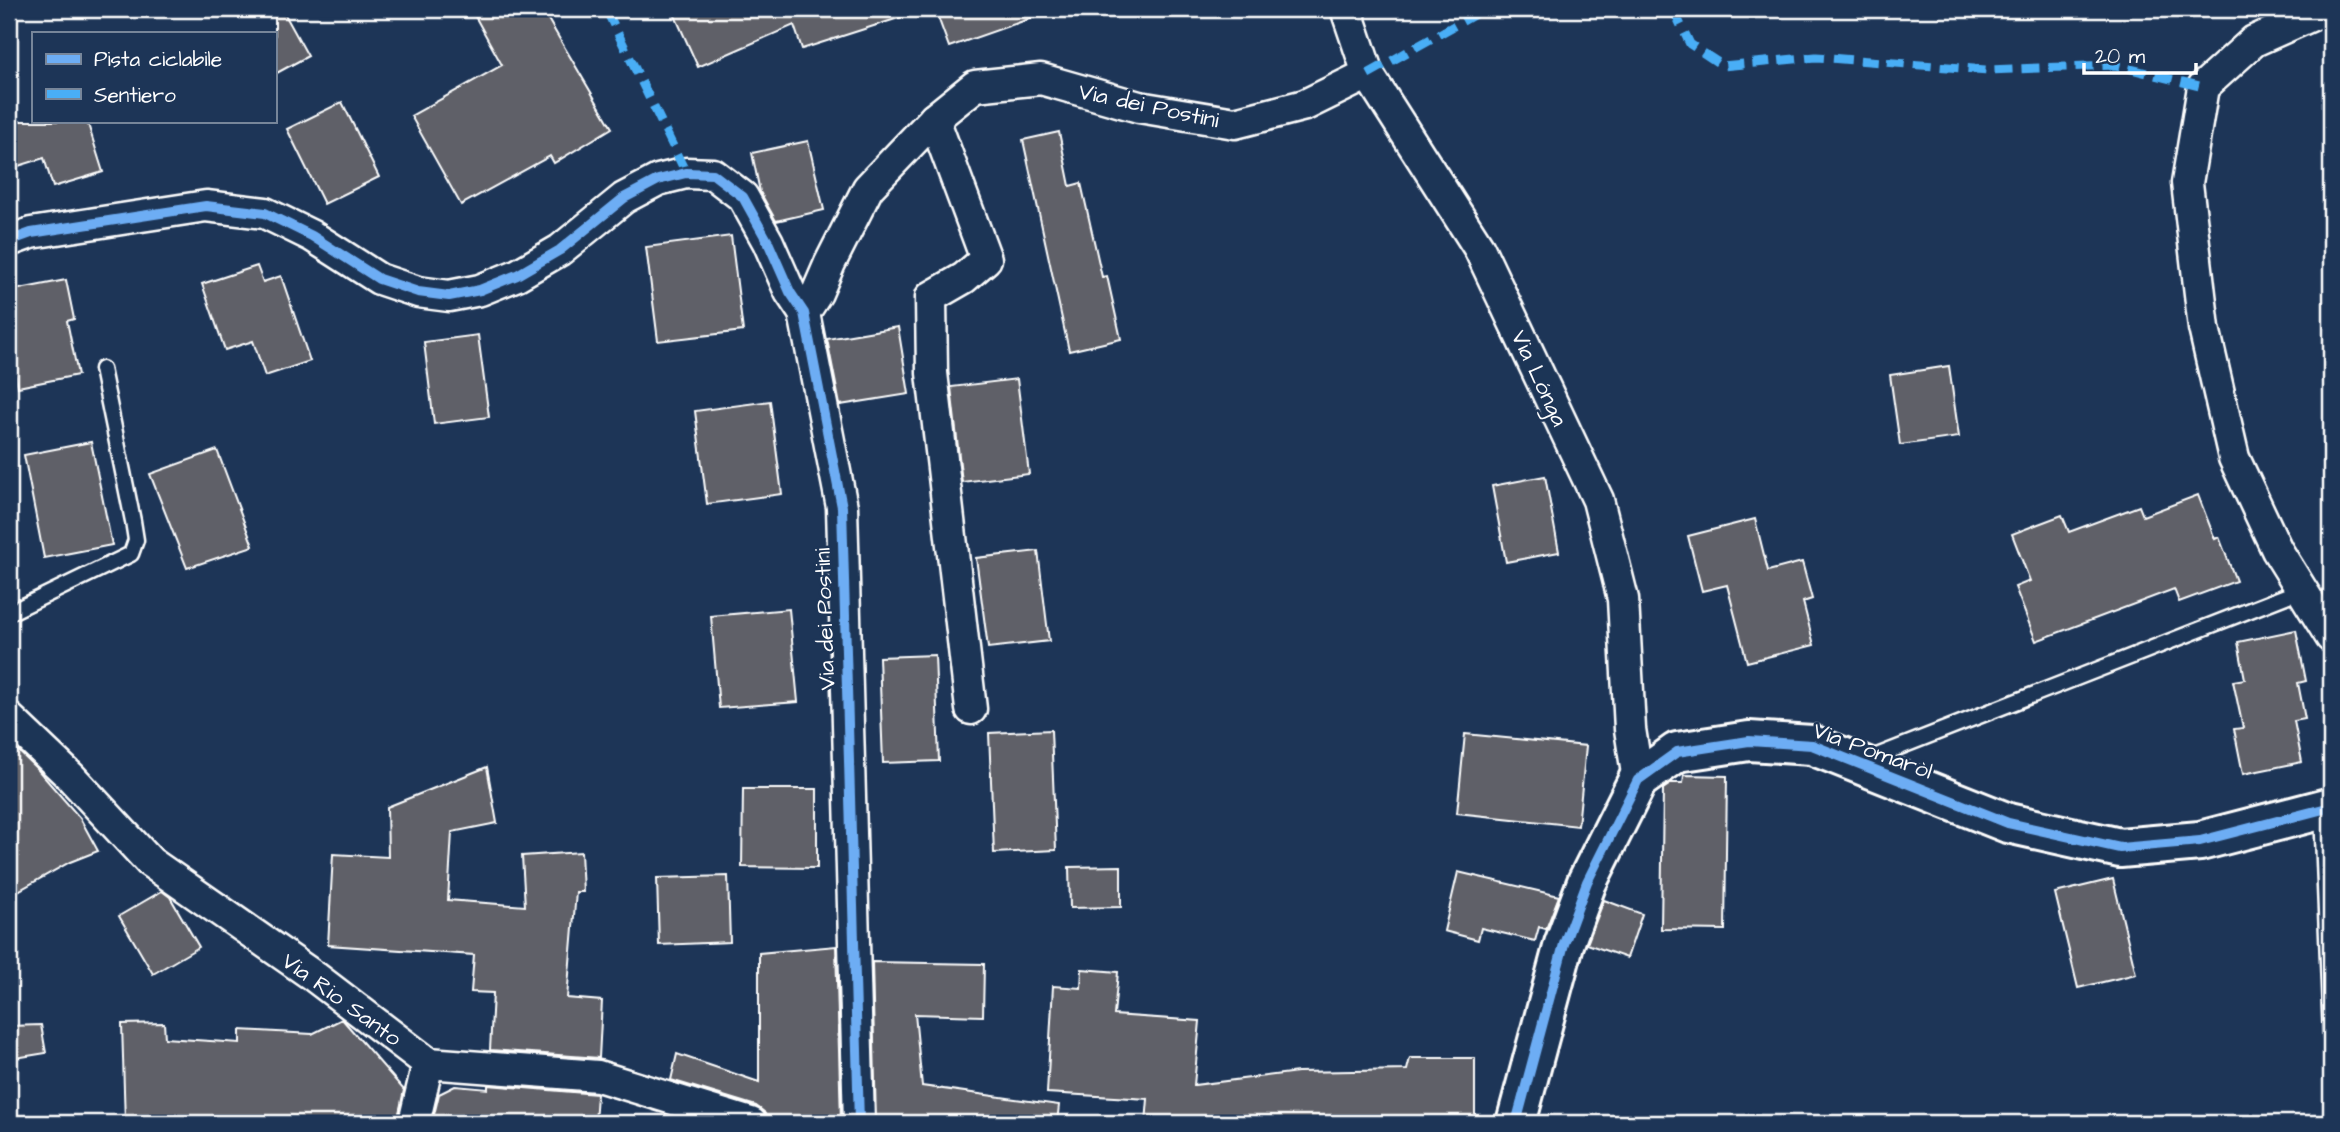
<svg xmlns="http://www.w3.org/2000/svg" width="2340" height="1132" viewBox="0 0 2340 1132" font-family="'Architects Daughter',sans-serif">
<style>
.building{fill:#5e6068;stroke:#fff;stroke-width:2}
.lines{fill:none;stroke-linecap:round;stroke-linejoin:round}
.lane-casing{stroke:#fff;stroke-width:19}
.street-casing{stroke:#fff;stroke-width:35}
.secondary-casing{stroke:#fff;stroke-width:44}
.lane{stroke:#1d3557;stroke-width:14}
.street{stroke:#1d3557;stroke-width:30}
.secondary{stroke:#1d3557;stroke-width:38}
.quiet{stroke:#49aef6;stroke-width:9;stroke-dasharray:18 9;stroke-linecap:butt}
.cycleway-casing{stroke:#1d3557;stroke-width:15}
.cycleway{stroke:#6dadf4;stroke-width:10}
.labels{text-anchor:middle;stroke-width:5;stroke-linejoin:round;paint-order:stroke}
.street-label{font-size:23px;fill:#fff;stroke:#1d3557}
</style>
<rect width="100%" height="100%" fill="#1d3557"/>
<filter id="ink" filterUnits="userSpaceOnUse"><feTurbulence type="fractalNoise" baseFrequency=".0143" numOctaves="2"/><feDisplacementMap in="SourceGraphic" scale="14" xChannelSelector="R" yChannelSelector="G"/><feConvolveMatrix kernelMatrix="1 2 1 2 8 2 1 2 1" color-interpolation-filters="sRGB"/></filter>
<g filter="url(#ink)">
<g class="building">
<path d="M275,9H282L308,56L275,74Z"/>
<path d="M471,9H542L612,128L554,163L550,156L461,205L411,116L502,65Z"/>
<path d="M672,9H907L908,15L802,49L794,25L698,67Z"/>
<path d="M935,9H1045L1046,13L949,47Z"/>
<path d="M342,102L379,177L324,204L287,129Z"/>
<path d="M9,121H87L103,172L53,187L44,158L9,169Z"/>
<path d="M1059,132L1070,186L1081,183L1102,277L1107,276L1121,339L1069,351L1023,140Z"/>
<path d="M808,141L824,210L776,221L760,192L752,153Z"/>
<path d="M731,236L743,331L658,341L646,247Z"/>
<path d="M257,266L263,282L281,276L310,361L265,376L253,341L225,350L202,284Z"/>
<path d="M66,280L74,319L67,321L78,375L18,387L9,342V291Z"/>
<path d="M898,327L909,394L840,405L827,339Z"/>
<path d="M478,335L489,417L434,424L424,342Z"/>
<path d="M1949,366L1959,437L1900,445L1890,375Z"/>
<path d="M1017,379L1029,474L962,482L951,387Z"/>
<path d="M770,401L782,494L707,504L695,411Z"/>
<path d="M91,442L112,545L44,558L24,455Z"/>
<path d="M217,450L253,546L187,568L150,474Z"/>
<path d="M1545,476L1559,552L1506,562L1492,486Z"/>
<path d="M2198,495L2215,539L2219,537L2236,581L2179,602L2174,589L2036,641L2015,587L2030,581L2012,534L2062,515L2069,532L2139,506L2143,516Z"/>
<path d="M1755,519L1768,571L1802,562L1812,599L1803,602L1814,645L1747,662L1727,585L1702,591L1688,536Z"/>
<path d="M1038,551L1049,641L988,648L976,558Z"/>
<path d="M789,609L798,702L719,708L711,616Z"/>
<path d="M2296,630L2306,681L2298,683L2305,719L2294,721L2302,762L2243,774L2234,729L2243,728L2233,681L2245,679L2238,642Z"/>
<path d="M935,655L939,761L883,763L879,657Z"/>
<path d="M1051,730L1056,850L994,853L989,733Z"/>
<path d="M1465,734L1586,746L1578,826L1457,813Z"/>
<path d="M9,742L38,770L80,818L98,851L70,862L9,896Z"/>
<path d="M487,767L497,823L452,832L448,900L525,906L522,856L581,852L583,892H576L567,998L602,1001L599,1058L490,1050L493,993L471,992L474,955L328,945L333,854L388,857L387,807Z"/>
<path d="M1684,775L1727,776L1725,930L1661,929L1663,789L1672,783H1683Z"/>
<path d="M743,789H817V868L742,867Z"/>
<path d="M1121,866V907L1070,908L1069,867Z"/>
<path d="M1458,872L1559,896L1546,929L1539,927L1535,941L1481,928L1478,940L1444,931Z"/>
<path d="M728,876L730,942L659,945L657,878Z"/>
<path d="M2113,879L2136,974L2078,988L2055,893Z"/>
<path d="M162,891L170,897L199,947L153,974L119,916Z"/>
<path d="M1604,900L1642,914L1627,958L1587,944Z"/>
<path d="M836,946L841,1120H813L812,1123H768L764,1112L756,1106L671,1080L677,1054L759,1082V953Z"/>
<path d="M872,962L984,964L983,1016L915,1014L922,1086L1059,1105L1057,1123H911L876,1121Z"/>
<path d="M1082,969L1118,972L1114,1015L1200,1021L1194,1085L1298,1072L1407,1070L1410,1058H1475V1123H1146L1148,1099L1047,1093L1053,986L1081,988Z"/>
<path d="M342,1019L404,1090L397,1123H125L122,1024L164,1023L165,1038L240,1043V1030L312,1034Z"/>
<path d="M41,1025L46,1053L9,1059V1026Z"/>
<path d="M488,1085L597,1094L595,1123H432L439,1094L455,1086L488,1089Z"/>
</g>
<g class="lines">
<g class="lane-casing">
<g id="lane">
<path d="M9,613L131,554L136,540L133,521L102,369"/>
<path d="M1869,759L2301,590"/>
<path d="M2322,811L2331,1037"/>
</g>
</g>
<g class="street-casing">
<g id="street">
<path d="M1346,9L1368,74L1479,248L1598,500L1623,599L1630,729L1638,780"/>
<path d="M2326,9L2254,41L2203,87L2187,183L2204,328L2234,458L2277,550L2331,637"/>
<path d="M934,119L986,259L964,278L931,297L932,373L971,709"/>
<path d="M9,241L31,233L206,206L265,213L312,236L379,279L418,292L449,296L480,290L517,275L560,250L624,198L658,180L686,173L713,174L743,197L768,242L790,292L804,313L842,507L859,1123"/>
<path d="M804,313L817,293L830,263L868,188L934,119L975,86L1041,79L1139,107L1235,123L1305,105L1368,74"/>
<path d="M9,718L71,777L150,862L315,977L428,1063L598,1076L751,1123"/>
<path d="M414,1123L428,1063"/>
</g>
</g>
<g class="secondary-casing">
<path id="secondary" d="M1516,1123L1564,944L1587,882L1638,780L1677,752L1749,741L1812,745L2008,823L2120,848L2200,841L2331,807"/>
</g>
<use href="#lane" class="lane"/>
<use href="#street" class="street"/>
<use href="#secondary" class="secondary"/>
<g class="quiet">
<path d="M606,9L686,173"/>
<path d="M1673,9L1690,44L1723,66L1816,57L1987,70L2115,65L2203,87"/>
<path d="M1368,74L1484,9"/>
</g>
<g class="cycleway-casing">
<g id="cycleway">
<path d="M9,241L31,233L206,206L265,213L312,236L379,279L418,292L449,296L480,290L517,275L560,250L624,198L658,180L686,173L713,174L743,197L768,242L790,292L804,313L842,507L859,1123"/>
<path d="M1516,1123L1564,944L1587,882L1638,780L1677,752L1749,741L1812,745L2008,823L2120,848L2200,841L2331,807"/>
</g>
</g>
<use href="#cycleway" class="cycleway"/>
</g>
</g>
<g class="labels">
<g class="street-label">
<text transform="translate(1149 105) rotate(12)" y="8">Via dei Postini</text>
<text transform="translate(1540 378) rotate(65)" y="8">Via Lónga</text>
<text transform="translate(824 619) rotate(-92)" y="8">Via dei Postini</text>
<text transform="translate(1873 750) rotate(20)" y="8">Via Pomaròl</text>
<text transform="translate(342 999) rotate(36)" y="8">Via Rio Santo</text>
</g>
</g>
<rect width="2340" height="1132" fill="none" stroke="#1d3557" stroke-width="35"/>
<rect x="18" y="18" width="2305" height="1097" fill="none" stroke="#fff" stroke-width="2.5" filter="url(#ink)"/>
<rect x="32" y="32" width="245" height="91" fill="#1d3557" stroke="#77869a" stroke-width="2"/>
<rect x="46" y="54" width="35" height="10" fill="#6dadf4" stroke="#77869a" stroke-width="2"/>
<text x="94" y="66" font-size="21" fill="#ffffff">Pista ciclabile</text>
<rect x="46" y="89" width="35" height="10" fill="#49aef6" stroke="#77869a" stroke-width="2"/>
<text x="94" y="102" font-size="21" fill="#ffffff">Sentiero</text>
<path d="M2084 63v10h112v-10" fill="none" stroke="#ffffff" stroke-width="3.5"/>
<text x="2095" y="63" font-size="21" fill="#ffffff" stroke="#1d3557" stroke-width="5" paint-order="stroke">20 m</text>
</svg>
